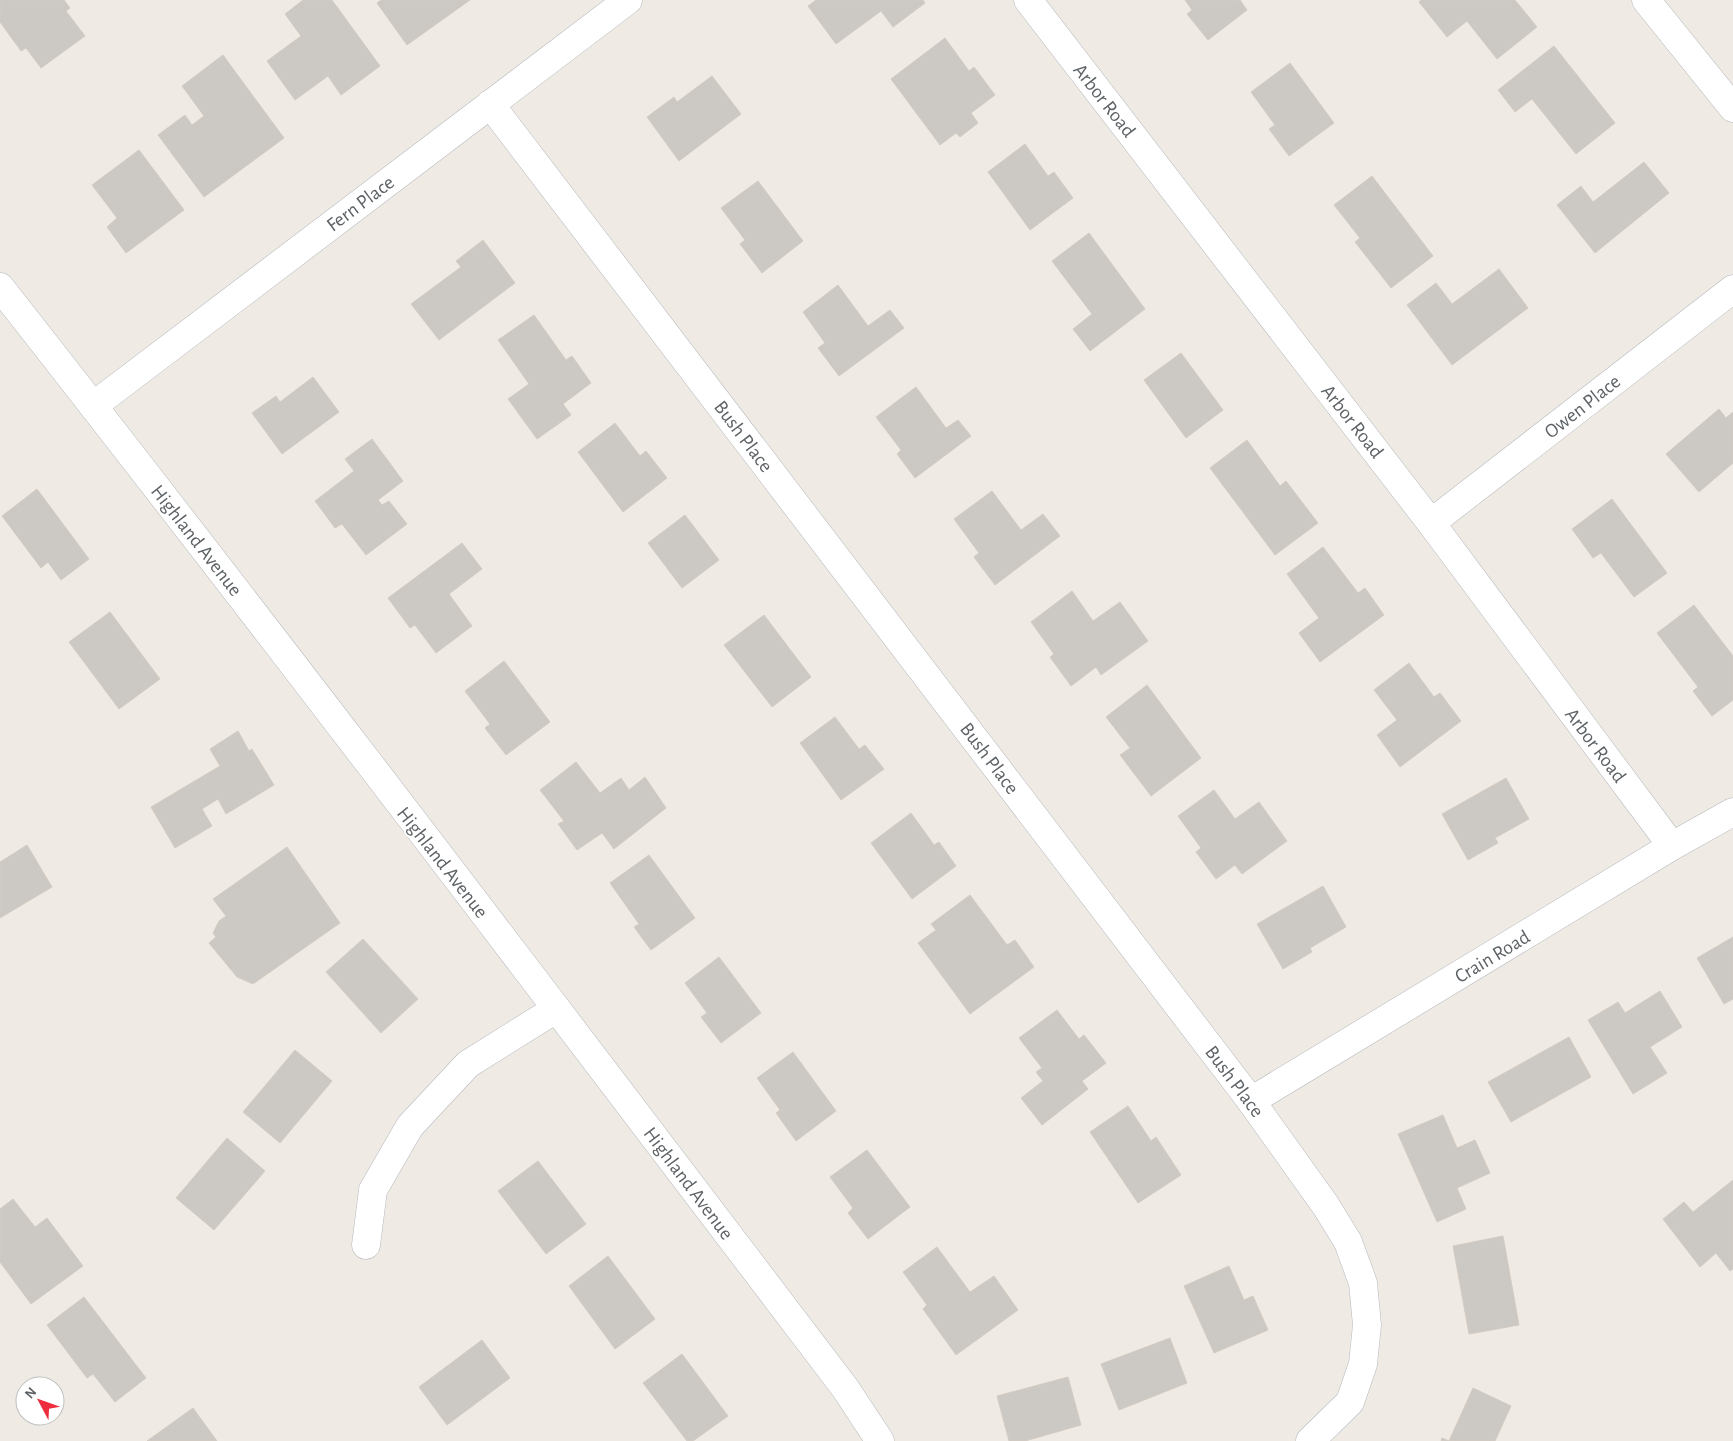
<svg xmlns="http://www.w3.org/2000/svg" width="1733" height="1441" viewBox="0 0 1733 1441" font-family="'Alegreya Sans',sans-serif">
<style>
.building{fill:#ccc8c3;stroke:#d4ccc3}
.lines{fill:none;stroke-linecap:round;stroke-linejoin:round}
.minor-casing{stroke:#b5b8bc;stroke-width:29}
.minor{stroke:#fff;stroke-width:28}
.labels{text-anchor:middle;stroke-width:4;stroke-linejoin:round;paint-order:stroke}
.street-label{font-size:20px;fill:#5c6265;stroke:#fff}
</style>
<rect width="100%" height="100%" fill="#efebe4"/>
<g class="building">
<path d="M0,0H64L70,8L66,11L85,36L41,68L26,48L21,51L0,22Z"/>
<path d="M303,0H332L380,66L341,95L328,76L295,100L267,61L301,36L285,14Z"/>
<path d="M381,0H470L407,45L377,3Z"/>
<path d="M816,0H923L925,3L893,27L881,11L836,44L808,6Z"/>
<path d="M1185,0H1240L1247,10L1208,40L1187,14L1192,10Z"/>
<path d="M1421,0H1515L1537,27L1497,59L1467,21L1447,37L1419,2Z"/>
<path d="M945,38L969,71L974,67L995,95L971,113L978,123L960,137L956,133L940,145L891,79Z"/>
<path d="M1554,46L1615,123L1576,154L1532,99L1515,112L1498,90Z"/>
<path d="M223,55L284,138L204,197L158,135L185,115L192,125L204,116L182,86Z"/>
<path d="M1290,63L1334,123L1289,156L1269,129L1275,125L1251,92Z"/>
<path d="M712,76L741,114L679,161L647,117L674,97L677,102Z"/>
<path d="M1025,144L1048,176L1054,172L1073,198L1030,230L988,172Z"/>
<path d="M139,150L184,210L126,253L107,227L117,218L92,185Z"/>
<path d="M1644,162L1669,193L1595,253L1557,205L1581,186L1593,202Z"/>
<path d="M1372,176L1433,256L1391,288L1355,242L1360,238L1334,205Z"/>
<path d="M758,181L803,241L762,273L740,244L745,240L721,208Z"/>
<path d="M1089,233L1145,309L1090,351L1073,329L1092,314L1052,261Z"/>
<path d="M483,240L515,283L439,340L411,304L461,267L456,261Z"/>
<path d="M1499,269L1528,308L1452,365L1407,305L1436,283L1452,304Z"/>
<path d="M838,285L868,326L890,310L904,328L839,376L818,348L825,343L803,312Z"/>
<path d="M534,315L566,360L572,356L591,383L563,404L571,415L537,439L508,399L529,384L498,340Z"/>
<path d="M1181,353L1223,410L1186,438L1144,380Z"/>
<path d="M313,377L339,412L282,454L252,413L276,396L280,402Z"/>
<path d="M916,387L946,428L958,420L971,436L915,478L897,454L901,450L876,417Z"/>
<path d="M1719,409L1726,418L1733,412V463L1699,492L1666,454Z"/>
<path d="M615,423L640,456L646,451L667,478L623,512L578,452Z"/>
<path d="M372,439L403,481L378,500L382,505L389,501L407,524L366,555L342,524L335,528L315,501L354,471L345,459Z"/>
<path d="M1247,440L1280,486L1286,481L1318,523L1275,555L1210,468Z"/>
<path d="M37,489L89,559L61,580L48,562L41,568L2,516Z"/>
<path d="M992,491L1021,530L1043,514L1060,536L995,585L974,557L979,553L954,519Z"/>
<path d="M1612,499L1667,573L1634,597L1601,553L1593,558L1572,529Z"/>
<path d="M685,515L719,560L682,588L648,543Z"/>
<path d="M462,543L482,569L449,594L472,626L436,653L415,625L410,628L388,598Z"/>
<path d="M1323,547L1358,593L1365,588L1384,615L1320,662L1299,633L1319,618L1287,574Z"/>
<path d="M1072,591L1093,621L1120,602L1148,641L1101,675L1096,667L1071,686L1050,657L1054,654L1031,622Z"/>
<path d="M1694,605L1733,656V700L1712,716L1693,691L1698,687L1657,633Z"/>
<path d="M110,612L160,679L119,709L69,642Z"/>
<path d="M764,615L811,677L772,707L724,645Z"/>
<path d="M504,661L550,722L506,755L485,728L490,724L465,691Z"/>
<path d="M1409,663L1434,697L1440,693L1461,721L1400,767L1377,735L1397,720L1374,690Z"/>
<path d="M1147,685L1201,758L1151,796L1120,755L1130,748L1106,717Z"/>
<path d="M835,717L859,749L865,745L884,769L841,800L800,743Z"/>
<path d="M238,731L249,751L252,749L274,785L226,814L218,799L202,809L212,826L175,848L151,807L220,766L210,749Z"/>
<path d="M576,762L600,793L621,778L629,790L645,777L666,808L614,849L602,833L577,850L558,824L564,821L540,790Z"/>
<path d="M1506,778L1529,819L1495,838L1498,843L1468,860L1442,814Z"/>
<path d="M1214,790L1235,819L1259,802L1287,841L1242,874L1235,865L1216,879L1196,852L1201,848L1178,816Z"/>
<path d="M911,813L934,845L939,842L956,866L912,899L871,843Z"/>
<path d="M27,845L52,887L0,918V862Z"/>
<path d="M287,847L340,923L253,984L237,977L209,943L216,937L213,933L219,921L226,916L213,899Z"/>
<path d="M649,855L695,918L651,950L634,927L639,924L610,883Z"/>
<path d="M1323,886L1346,927L1310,948L1312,952L1283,969L1257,924Z"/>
<path d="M970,895L1007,945L1015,940L1034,967L970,1014L918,943L936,930L931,924Z"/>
<path d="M1733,937V999L1724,1004L1697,958Z"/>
<path d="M363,939L418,999L381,1033L326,972Z"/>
<path d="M719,957L761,1013L721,1043L701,1017L707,1013L685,983Z"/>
<path d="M1660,991L1682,1027L1650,1047L1667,1073L1633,1094L1588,1020L1618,1002L1625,1013Z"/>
<path d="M1057,1010L1079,1039L1084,1035L1106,1063L1082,1081L1088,1089L1042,1125L1021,1098L1043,1081L1036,1072L1042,1068L1019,1038Z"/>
<path d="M1569,1037L1591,1077L1511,1122L1488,1082Z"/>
<path d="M295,1050L332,1081L280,1143L243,1112Z"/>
<path d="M793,1052L836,1111L796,1141L776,1113L780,1110L757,1078Z"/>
<path d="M1128,1106L1151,1141L1156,1137L1181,1175L1138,1203L1090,1132Z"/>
<path d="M1443,1115L1457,1148L1475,1140L1490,1173L1457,1188L1466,1209L1437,1222L1398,1134Z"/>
<path d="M227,1138L265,1171L214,1230L176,1198Z"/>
<path d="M867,1150L910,1207L868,1239L848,1213L853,1208L830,1177Z"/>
<path d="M538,1161L586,1224L546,1254L498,1191Z"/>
<path d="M1733,1180V1269L1730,1271L1716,1253L1700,1267L1663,1219L1684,1202L1693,1212Z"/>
<path d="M13,1199L35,1227L47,1218L83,1266L31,1304L0,1262V1209Z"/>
<path d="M1503,1236L1519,1325L1469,1334L1453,1246Z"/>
<path d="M937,1247L970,1292L994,1276L1018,1310L956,1355L923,1309L927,1305L903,1272Z"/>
<path d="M608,1256L655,1319L615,1349L569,1286Z"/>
<path d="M1229,1266L1244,1300L1253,1296L1268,1330L1214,1353L1184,1286Z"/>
<path d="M84,1297L146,1378L115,1402L93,1374L87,1378L47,1325Z"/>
<path d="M1170,1338L1187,1383L1119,1410L1101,1364Z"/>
<path d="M482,1340L510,1378L447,1425L419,1387Z"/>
<path d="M682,1354L728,1416L693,1441H687L643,1383Z"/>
<path d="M1068,1377L1081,1425L1025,1441H1009L997,1396Z"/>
<path d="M1473,1388L1511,1406L1495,1441H1441L1442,1438L1449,1441Z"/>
<path d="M193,1408L217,1441H147Z"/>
</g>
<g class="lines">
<g class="minor-casing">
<g id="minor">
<path d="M1028,0L1431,523L1672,846"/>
<path d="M1646,0L1733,108"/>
<path d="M490,104L1251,1101L1326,1206L1348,1242L1363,1283L1367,1325L1363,1364L1350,1402L1310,1441"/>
<path d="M0,287C286,651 565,1020 845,1388L880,1441"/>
<path d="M93,406L628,0"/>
<path d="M1431,523L1733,289"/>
<path d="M1251,1101L1672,846L1733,812"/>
<path d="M366,1245L373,1190L410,1126L468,1064L556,1009"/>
</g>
</g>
<use href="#minor" class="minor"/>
</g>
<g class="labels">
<g class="street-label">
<text transform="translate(1105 100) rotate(52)" y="7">Arbor Road</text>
<text transform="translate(360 203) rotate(-37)" y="7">Fern Place</text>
<text transform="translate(1582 406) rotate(-38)" y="7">Owen Place</text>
<text transform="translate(1353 421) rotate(52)" y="7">Arbor Road</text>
<text transform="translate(744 436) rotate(53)" y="7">Bush Place</text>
<text transform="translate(197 540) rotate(52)" y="7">Highland Avenue</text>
<text transform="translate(1596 745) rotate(53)" y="7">Arbor Road</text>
<text transform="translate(990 758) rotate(53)" y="7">Bush Place</text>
<text transform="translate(443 862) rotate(52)" y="7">Highland Avenue</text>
<text transform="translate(1492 956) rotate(-31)" y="7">Crain Road</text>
<text transform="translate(1235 1081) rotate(53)" y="7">Bush Place</text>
<text transform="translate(689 1183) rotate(53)" y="7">Highland Avenue</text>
</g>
</g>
<g transform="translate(40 1401) rotate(311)"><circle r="24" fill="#ffffff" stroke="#bec0c1"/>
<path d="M0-4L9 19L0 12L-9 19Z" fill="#ed2d3e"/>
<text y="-8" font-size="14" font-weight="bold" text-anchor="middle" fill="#5c6265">N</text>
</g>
</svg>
